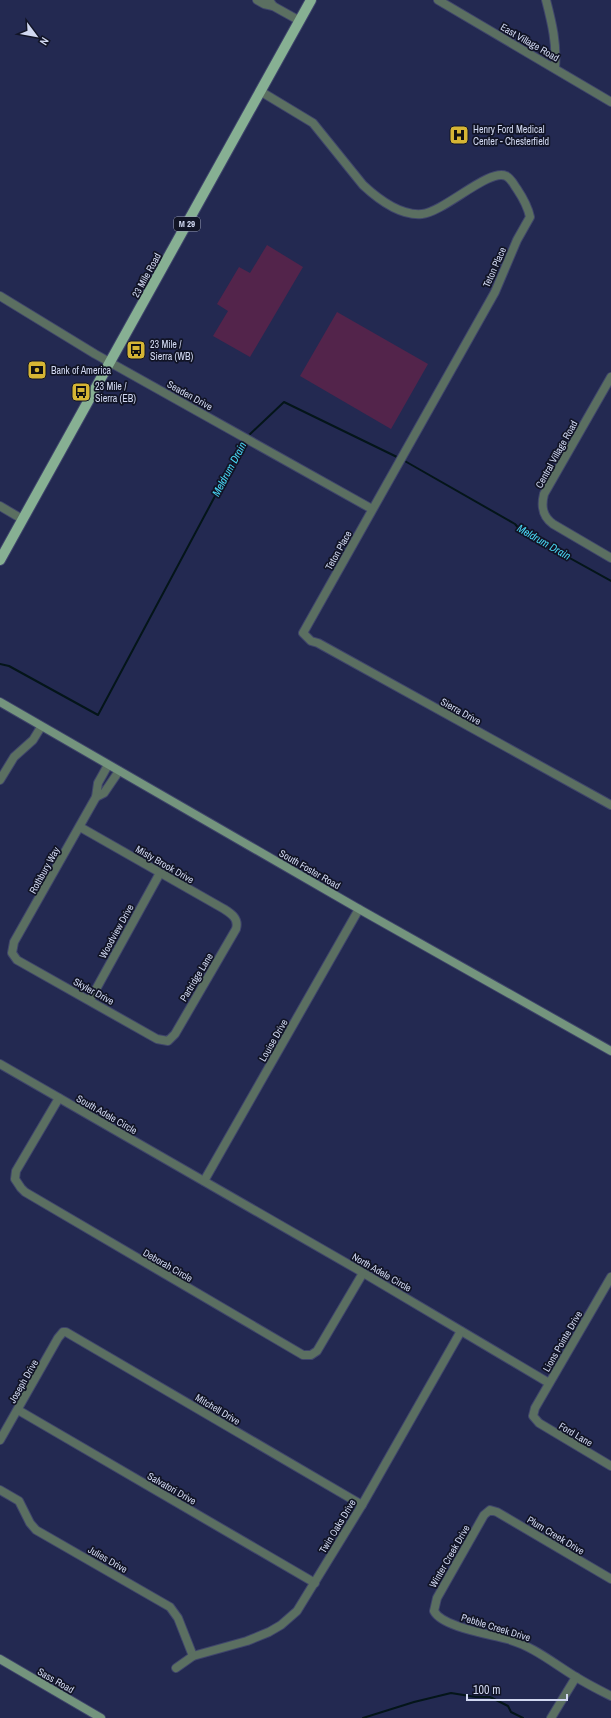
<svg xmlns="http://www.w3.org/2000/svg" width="611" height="1718" viewBox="0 0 611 1718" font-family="'Archivo Narrow',sans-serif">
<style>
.green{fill:#53244b}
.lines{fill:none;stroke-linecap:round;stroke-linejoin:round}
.stream{stroke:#041519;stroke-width:2}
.street-casing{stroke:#3f456b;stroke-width:10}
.secondary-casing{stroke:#3f456b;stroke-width:10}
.primary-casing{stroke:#3f456b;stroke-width:12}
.street{stroke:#5b6f61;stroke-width:8}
.secondary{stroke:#74947d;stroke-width:8}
.primary{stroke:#87b093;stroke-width:10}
.labels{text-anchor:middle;stroke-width:3.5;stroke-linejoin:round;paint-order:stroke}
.shield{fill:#111426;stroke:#979db4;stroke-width:1}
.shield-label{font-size:9px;font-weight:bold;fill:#d1d8f1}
.street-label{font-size:10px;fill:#d1d8f1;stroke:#111426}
.poi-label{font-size:10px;fill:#d1d8f1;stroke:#111426;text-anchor:start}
.water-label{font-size:11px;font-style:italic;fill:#48d6f3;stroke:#111426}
</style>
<rect width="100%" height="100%" fill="#232951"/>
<g class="green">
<path d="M267,245L303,267L250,357L213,336L228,311L217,304L239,267L250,273Z"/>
<path d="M337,312L428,364L391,429L300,376Z"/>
</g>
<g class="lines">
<g class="stream">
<path d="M247,437L284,402L399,458"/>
<path d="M403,460L515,524L521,531L611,581"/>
<path d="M0,664L9,666L98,715L245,440"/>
<path d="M363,1718L414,1702L451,1693L476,1697H490L508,1706L511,1712L523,1718"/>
</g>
<g class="street-casing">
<g id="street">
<path d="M257,0L264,4L273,6L269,0"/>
<path d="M438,0L611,102"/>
<path d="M546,0C552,23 557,44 555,68"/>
<path d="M273,6L300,21"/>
<path d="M260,91L313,123L363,185C378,199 401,216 422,214C444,212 489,168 506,176C511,178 514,185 517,189C523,198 528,207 530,217L517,240L495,292L303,633L311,641L318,643L611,805"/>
<path d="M0,296L95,354L372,509"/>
<path d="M611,377L544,494C541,506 542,516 553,524L611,558"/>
<path d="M0,506L22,519"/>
<path d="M108,765L98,783L96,797L104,793L119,771"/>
<path d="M0,780L14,757L33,740L41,727"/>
<path d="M80,827L224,909C232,914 239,919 236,929L175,1034L168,1041L157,1039L17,960L12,953L14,942L96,797"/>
<path d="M90,1000L160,873"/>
<path d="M0,1064L355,1268L549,1383"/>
<path d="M59,1098L16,1171L15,1179L21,1188L25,1192L303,1355H311L317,1351L363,1273"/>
<path d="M204,1181L359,909"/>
<path d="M611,1277L535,1408L533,1416L539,1423L611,1466"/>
<path d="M18,1410L315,1583"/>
<path d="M0,1440L58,1338L63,1332H66L362,1505"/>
<path d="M0,1490L19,1501L30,1523L36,1530L170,1607L178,1618L193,1656"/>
<path d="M611,1579L497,1512L490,1510L484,1515L437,1598L434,1611C442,1627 489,1634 507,1639C533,1646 553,1663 576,1677C587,1684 599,1690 611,1696"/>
<path d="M176,1668L193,1656L247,1641L269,1632L281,1625L297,1611L362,1505L461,1331"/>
<path d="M551,1718L576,1677"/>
</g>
</g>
<g class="secondary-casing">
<g id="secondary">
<path d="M0,702L359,909L611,1051"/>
<path d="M0,1659L101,1718"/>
</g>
</g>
<g class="primary-casing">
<path id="primary" d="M0,560L311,0"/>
</g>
<use href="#street" class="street"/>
<use href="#secondary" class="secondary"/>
<use href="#primary" class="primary"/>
</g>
<defs>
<g id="hospital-square" transform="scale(1)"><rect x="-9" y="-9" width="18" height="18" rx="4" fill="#d6b534" stroke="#111426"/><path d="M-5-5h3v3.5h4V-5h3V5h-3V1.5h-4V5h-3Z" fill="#111"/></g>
<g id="bus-square" transform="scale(1)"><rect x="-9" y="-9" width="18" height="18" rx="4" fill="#d6b534" stroke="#111426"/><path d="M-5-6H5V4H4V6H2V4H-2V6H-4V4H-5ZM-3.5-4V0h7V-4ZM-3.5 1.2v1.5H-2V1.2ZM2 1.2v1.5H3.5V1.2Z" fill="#111"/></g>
<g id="bank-square" transform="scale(1)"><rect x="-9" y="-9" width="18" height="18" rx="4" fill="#d6b534" stroke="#111426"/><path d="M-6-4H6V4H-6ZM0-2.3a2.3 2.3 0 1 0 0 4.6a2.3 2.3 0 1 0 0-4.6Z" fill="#111"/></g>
</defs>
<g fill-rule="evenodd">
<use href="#hospital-square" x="459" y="135"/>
<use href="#bus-square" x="136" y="350"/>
<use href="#bank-square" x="37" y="370"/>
<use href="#bus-square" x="81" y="392"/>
</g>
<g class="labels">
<rect class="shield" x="174" y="217" width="26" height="14" rx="3"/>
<g class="shield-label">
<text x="187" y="227">M 29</text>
</g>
<g class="street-label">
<text transform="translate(530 42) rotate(30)" y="4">East Village Road</text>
<text transform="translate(494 267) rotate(-66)" y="4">Teton Place</text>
<text transform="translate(146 275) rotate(-61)" y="4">23 Mile Road</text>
<text transform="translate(190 395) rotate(29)" y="4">Seaden Drive</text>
<text transform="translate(556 454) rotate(-61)" y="4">Central Village Road</text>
<text transform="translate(338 550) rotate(-61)" y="4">Teton Place</text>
<text transform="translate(461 711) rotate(29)" y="4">Sierra Drive</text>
<text transform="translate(165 864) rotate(30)" y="4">Misty Brook Drive</text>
<text transform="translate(310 869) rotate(30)" y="4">South Foster Road</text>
<text transform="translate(44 870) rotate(-61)" y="4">Rothbury Way</text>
<text transform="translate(116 931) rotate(-61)" y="4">Woodview Drive</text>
<text transform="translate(196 977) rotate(-59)" y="4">Partridge Lane</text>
<text transform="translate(94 991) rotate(29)" y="4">Skyler Drive</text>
<text transform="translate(273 1040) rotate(-60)" y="4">Louise Drive</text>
<text transform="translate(107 1114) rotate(30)" y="4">South Adele Circle</text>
<text transform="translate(168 1265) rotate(30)" y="4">Deborah Circle</text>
<text transform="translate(382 1272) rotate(30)" y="4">North Adele Circle</text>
<text transform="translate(562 1341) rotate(-60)" y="4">Lions Pointe Drive</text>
<text transform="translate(23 1381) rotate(-60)" y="4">Joseph Drive</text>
<text transform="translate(218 1409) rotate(31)" y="4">Mitchell Drive</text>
<text transform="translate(576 1434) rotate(31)" y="4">Ford Lane</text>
<text transform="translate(172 1488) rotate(30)" y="4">Salvatori Drive</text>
<text transform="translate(337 1526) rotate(-59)" y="4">Twin Oaks Drive</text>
<text transform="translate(556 1535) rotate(31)" y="4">Plum Creek Drive</text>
<text transform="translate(449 1556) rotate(-60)" y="4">Winter Creek Drive</text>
<text transform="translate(108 1559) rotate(30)" y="4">Julies Drive</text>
<text transform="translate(496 1627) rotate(17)" y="4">Pebble Creek Drive</text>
<text transform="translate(56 1680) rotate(30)" y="4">Sass Road</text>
</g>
<g class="poi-label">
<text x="473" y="133">Henry Ford Medical<tspan x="473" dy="12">Center - Chesterfield</tspan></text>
<text x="150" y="348">23 Mile /<tspan x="150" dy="12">Sierra (WB)</tspan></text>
<text x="51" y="374">Bank of America</text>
<text x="95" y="390">23 Mile /<tspan x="95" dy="12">Sierra (EB)</tspan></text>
</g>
<g class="water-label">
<text transform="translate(229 469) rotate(-62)" y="4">Meldrum Drain</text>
<text transform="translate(544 542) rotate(30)" y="4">Meldrum Drain</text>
</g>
</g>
<g transform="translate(36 36) rotate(122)" stroke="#111426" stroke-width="3" paint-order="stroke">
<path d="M0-3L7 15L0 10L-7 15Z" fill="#d1d8f1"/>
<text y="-6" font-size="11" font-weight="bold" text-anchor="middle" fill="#d1d8f1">N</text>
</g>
<path d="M467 1694v6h100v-6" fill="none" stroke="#d1d8f1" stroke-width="2"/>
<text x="473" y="1694" font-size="12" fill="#d1d8f1" stroke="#111426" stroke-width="3" paint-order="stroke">100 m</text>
</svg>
